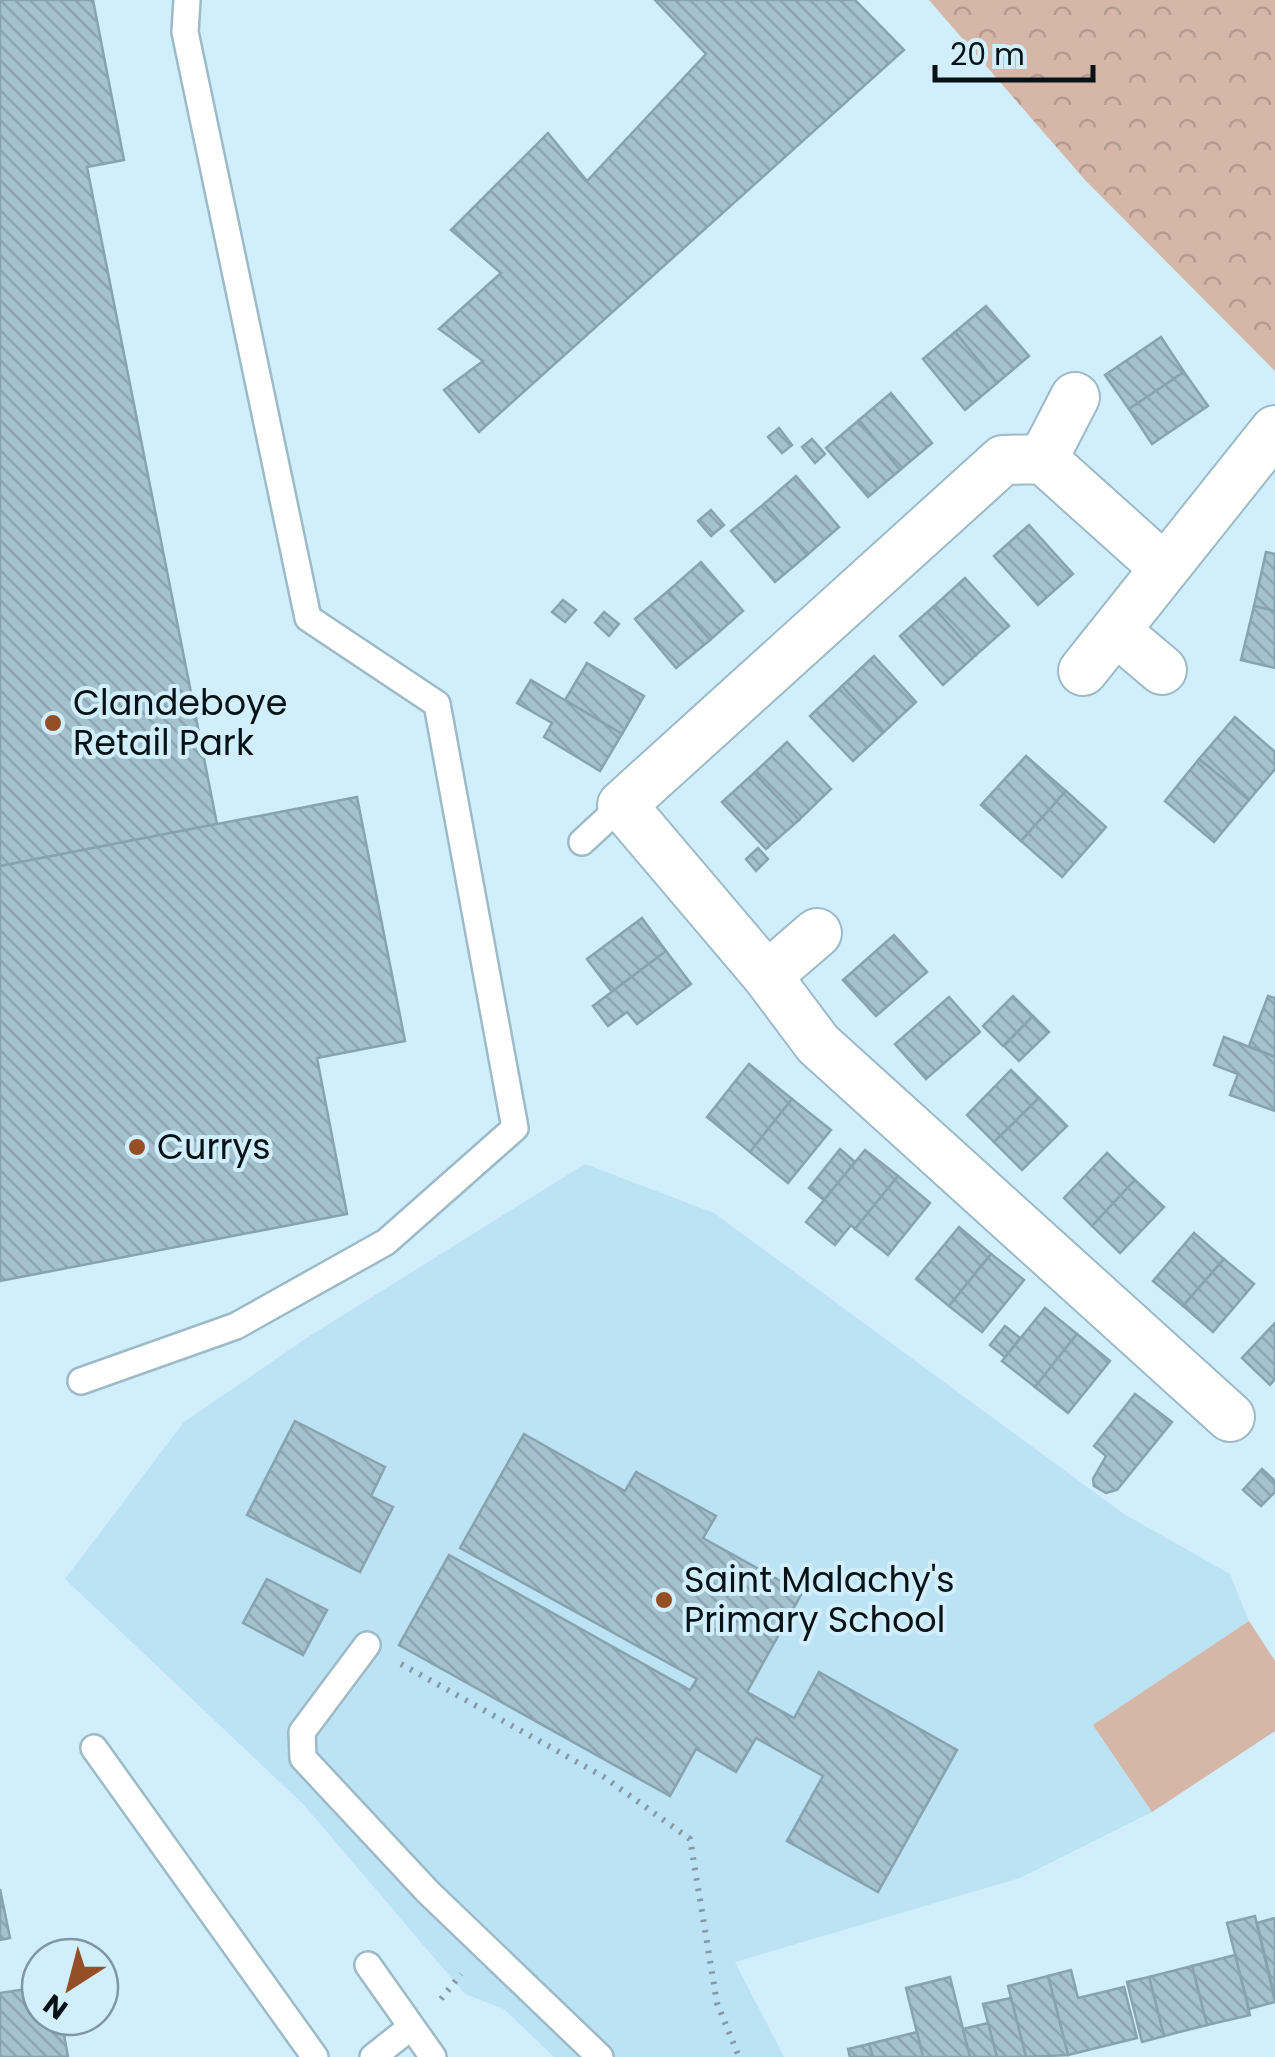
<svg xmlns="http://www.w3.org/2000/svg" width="1275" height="2057" viewBox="0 0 1275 2057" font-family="Poppins,sans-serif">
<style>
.built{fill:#bce3f4}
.forest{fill:url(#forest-crowns)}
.park{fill:#d5b6a7}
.building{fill:url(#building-back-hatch);stroke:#86a3af;stroke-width:2.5}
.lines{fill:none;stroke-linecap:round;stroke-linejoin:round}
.service-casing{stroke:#9dbac7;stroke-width:30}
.minor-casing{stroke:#9dbac7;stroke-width:52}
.path{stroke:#839aa4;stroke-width:6;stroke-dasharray:2.5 8;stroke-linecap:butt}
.service{stroke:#fff;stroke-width:25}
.minor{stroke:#fff;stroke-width:48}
.poi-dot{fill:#954f27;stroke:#d0eefc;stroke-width:4}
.labels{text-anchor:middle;stroke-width:8;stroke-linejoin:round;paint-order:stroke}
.poi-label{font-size:35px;fill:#071216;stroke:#d0eefc;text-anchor:start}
</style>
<defs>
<pattern id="forest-crowns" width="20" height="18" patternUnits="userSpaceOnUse" patternTransform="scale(2.5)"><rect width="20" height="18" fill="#d5b6a7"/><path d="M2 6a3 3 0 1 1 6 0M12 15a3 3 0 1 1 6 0" fill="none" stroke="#b59b8f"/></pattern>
<pattern id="building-back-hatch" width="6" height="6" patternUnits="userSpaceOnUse" patternTransform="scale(2.5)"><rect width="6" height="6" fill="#a4c1ce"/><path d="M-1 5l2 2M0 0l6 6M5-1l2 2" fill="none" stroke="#8ca5b0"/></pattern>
</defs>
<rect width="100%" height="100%" fill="#d0eefc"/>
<path class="built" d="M585,1164L714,1213L1124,1514L1230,1574L1249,1621L1275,1661V1731L1152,1812L1020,1878L735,1962L784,2057H554L504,2009L465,1994L304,1805L65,1579L184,1422L308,1337Z"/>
<path class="forest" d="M929,0H1275V371L1085,180Z"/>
<path class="park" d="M1249,1621L1275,1661V1731L1152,1812L1093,1725Z"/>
<g class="building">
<path d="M0,0H93L124,160L87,167L217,824L0,866Z"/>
<path d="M655,0H855L904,50L479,432L444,390L483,361L439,329L501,273L451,230L548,133L587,181L706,54Z"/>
<path d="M986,306L1029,356L997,383L955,332Z"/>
<path d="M955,332L997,383L965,410L923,359Z"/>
<path d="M1161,337L1184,372L1129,409L1105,375Z"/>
<path d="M1184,372L1208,406L1152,444L1129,409Z"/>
<path d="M891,393L932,443L900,470L859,420Z"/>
<path d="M859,420L900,470L868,497L826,448Z"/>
<path d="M779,428L792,445L782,453L768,437Z"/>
<path d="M812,439L825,454L815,463L802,447Z"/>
<path d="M796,476L839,527L807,555L764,504Z"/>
<path d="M764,504L807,555L775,582L731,531Z"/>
<path d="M711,510L724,525L711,536L698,521Z"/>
<path d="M1029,525L1073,574L1038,605L994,556Z"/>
<path d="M1266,552L1275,554V611L1254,606Z"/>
<path d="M701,562L743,611L710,640L668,591Z"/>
<path d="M965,578L1009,626L976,655L933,607Z"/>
<path d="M668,591L710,640L676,668L635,619Z"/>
<path d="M563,600L576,610L565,622L552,612Z"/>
<path d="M1254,606L1275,611V668L1241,660Z"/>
<path d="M933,607L976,655L943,685L900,636Z"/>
<path d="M604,612L619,624L609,636L595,623Z"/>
<path d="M874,656L916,702L884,732L842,686Z"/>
<path d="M587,663L644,696L622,734L565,700Z"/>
<path d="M531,680L622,734L600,771L544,737L552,723L517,703Z"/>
<path d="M842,686L884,732L853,761L810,716Z"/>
<path d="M1235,717L1275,752V769L1249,800L1199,759Z"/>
<path d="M787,742L831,789L799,820L754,773Z"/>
<path d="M1026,756L1066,791L1021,841L981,805Z"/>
<path d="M1199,759L1249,800L1214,842L1165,801Z"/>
<path d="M754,773L799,820L766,849L722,802Z"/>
<path d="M1066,791L1106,827L1062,877L1021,841Z"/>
<path d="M357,797L405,1041L317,1058L347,1214L0,1281V866Z"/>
<path d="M758,848L768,859L756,871L746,859Z"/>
<path d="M642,918L666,951L612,992L587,959Z"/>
<path d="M894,935L927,972L876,1016L843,980Z"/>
<path d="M666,951L691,984L637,1024L627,1012L608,1026L593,1006Z"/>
<path d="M1013,996L1033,1016L1003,1046L983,1026Z"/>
<path d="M1268,996L1275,998V1057L1249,1046Z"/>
<path d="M949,997L980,1032L926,1079L895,1044Z"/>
<path d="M1033,1016L1049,1032L1019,1061L1004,1046Z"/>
<path d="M1224,1037L1275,1057V1111L1230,1095L1238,1074L1214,1065Z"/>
<path d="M749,1064L792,1099L750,1152L707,1117Z"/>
<path d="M1011,1070L1039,1098L994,1142L967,1115Z"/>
<path d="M1039,1098L1067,1126L1022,1170L994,1142Z"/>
<path d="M792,1099L831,1130L788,1183L750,1152Z"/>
<path d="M840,1149L855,1162L824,1200L809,1188Z"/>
<path d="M865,1150L898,1176L855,1229L851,1225L835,1245L806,1222Z"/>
<path d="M1107,1153L1135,1180L1092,1226L1064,1198Z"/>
<path d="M898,1176L930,1203L888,1255L855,1229Z"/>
<path d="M1135,1180L1164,1207L1120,1253L1092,1226Z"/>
<path d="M959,1227L991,1254L949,1306L916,1279Z"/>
<path d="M1194,1233L1224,1259L1183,1306L1153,1281Z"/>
<path d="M991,1254L1024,1280L982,1332L949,1306Z"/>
<path d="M1224,1259L1254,1284L1213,1332L1183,1306Z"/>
<path d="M1045,1308L1077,1334L1035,1387L1002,1361Z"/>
<path d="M1275,1323V1379L1270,1385L1242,1358Z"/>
<path d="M1005,1326L1020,1338L1005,1357L990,1345Z"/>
<path d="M1077,1334L1110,1361L1068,1413L1035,1387Z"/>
<path d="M1135,1394L1172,1422L1117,1490L1106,1493L1094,1486L1093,1479L1106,1456L1094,1446Z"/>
<path d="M295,1421L385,1467L371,1496L393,1507L360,1572L247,1515Z"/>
<path d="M524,1434L625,1491L636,1472L716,1516L703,1538L802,1593L747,1692L794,1718L819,1672L957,1750L878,1892L787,1841L823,1776L756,1738L736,1772L696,1749L670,1796L399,1645L449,1555L690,1690L697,1679L460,1548Z"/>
<path d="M1262,1469L1275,1481V1492L1261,1506L1243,1490Z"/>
<path d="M267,1579L327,1610L303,1655L243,1623Z"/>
<path d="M0,1889L10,1938L0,1940Z"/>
<path d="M1255,1916L1275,2002L1249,2009L1227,1923Z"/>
<path d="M1275,1918V1997L1257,1923Z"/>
<path d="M1235,1955L1250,2015L1207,2025L1192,1966Z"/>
<path d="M1192,1966L1207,2025L1164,2036L1149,1977Z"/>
<path d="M1071,1970L1078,1998L1124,1987L1137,2038L1068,2055L1048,1976Z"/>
<path d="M1048,1976L1068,2055L1026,2057L1008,1986Z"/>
<path d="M950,1977L970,2057H923L906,1988Z"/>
<path d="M1149,1977L1164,2036L1142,2042L1127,1982Z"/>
<path d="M40,1987V2017H61L68,2057H0V1993Z"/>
<path d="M1011,1998L1026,2057H997L983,2004Z"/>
<path d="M988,2023L997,2057H970L963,2029Z"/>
<path d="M917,2032L923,2057H873L869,2044Z"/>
<path d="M869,2044L873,2057H850L848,2049Z"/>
</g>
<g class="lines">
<g class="service-casing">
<g id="service">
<path d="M582,842L622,805"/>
<path d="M81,1381L236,1326L386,1242L515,1128L437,704L308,618L185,32L187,0"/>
<path d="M367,1645L302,1732L303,1758L428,1892L600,2057"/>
<path d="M94,1748L315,2057"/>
<path d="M368,1965L433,2057"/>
<path d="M373,2057L411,2027"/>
</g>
</g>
<g class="minor-casing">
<g id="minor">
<path d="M1043,459L1075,397"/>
<path d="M1162,566L1043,459L1003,460L622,805L767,976L818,1044L1230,1417"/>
<path d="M1116,631L1162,670"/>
<path d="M1083,671L1275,430"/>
<path d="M767,976L817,933"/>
</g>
</g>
<g class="path">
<path d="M401,1664L604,1777L690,1839L717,2003L739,2057"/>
<path d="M441,1999L461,1974"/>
</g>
<use href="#service" class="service"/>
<use href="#minor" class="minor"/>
</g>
<g class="poi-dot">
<circle cx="53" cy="723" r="10"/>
<circle cx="137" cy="1147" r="10"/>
<circle cx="664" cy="1600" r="10"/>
</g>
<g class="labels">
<g class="poi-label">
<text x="73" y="715">Clandeboye<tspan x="73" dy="40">Retail Park</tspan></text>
<text x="157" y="1159">Currys</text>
<text x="684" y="1592">Saint Malachy's<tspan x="684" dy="40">Primary School</tspan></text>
</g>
</g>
<g transform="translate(70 1987) rotate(216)"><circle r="48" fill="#d0eefc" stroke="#8096a0" stroke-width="2.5"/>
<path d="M0-8L18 38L0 25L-18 38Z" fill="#954f27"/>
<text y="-15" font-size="28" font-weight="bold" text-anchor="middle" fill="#071216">N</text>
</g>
<path d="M935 65v15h158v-15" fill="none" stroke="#071216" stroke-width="5"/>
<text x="950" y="65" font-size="30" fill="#071216" stroke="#d0eefc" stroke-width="8" paint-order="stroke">20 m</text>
</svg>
